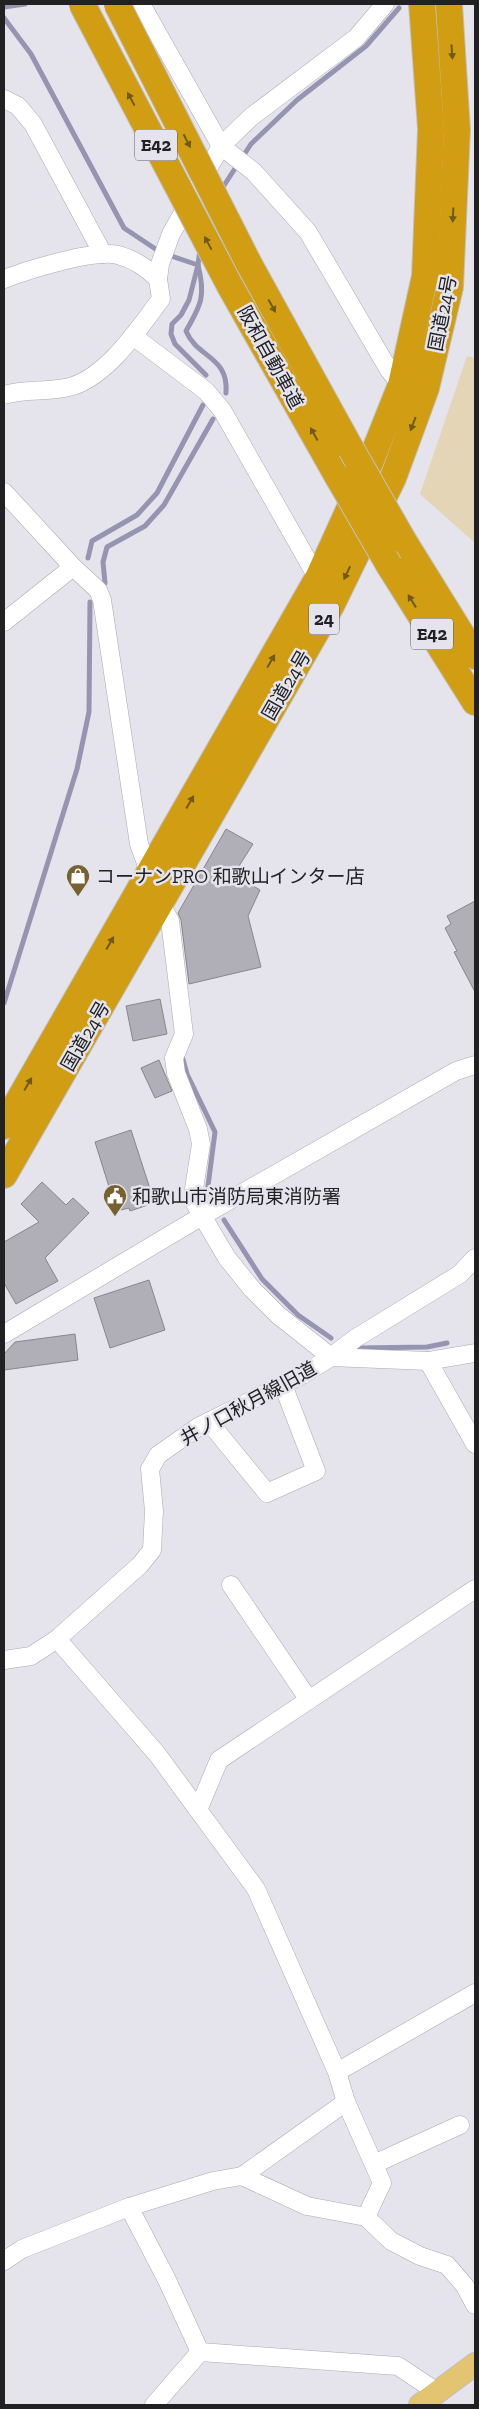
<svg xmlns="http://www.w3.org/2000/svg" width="479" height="2409" viewBox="0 0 479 2409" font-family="'Zilla Slab','Noto Sans JP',serif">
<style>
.green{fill:#e4d5b6}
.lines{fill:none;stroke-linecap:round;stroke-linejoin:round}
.stream{stroke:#9794b2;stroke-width:5}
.building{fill:#b0afb7;stroke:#86868d}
.minor-casing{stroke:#aaa9b1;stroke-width:19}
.major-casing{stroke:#c1c1c2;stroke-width:24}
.highway-casing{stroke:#c1c1c2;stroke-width:28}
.minor{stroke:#fff;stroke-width:18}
.major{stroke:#e3c471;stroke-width:22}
.highway{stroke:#d09d13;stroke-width:26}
.highway-bridge-casing{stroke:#c1c1c2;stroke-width:28;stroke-linecap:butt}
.highway-bridge{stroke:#d09d13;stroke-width:26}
.oneway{fill:#70591c}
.labels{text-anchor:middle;stroke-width:5;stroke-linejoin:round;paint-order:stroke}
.shield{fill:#e5e4ec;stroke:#5c5c60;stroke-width:1}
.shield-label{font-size:18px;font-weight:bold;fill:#212124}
.street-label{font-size:19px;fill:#212124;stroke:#e5e4ec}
.poi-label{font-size:19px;fill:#212124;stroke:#e5e4ec;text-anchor:start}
</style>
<rect width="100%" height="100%" fill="#e5e4ec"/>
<path class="green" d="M467,356L475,358V543L420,494Z"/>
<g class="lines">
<g class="stream">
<path d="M4,7L25,4"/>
<path d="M4,18L31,54L124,228L160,252"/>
<path d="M221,190L251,144L297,100L366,46L399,8"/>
<path d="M200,249L198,265L189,300L181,315L172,324L171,334L175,344L206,375"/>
<path d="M168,255L198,265"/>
<path d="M198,265C206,296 201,305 186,331C197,358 229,356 226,393"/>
<path d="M88,558L92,541L137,515L157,493L203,405"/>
<path d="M105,583L103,562L107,547L145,526L164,505L213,419"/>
<path d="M4,1003L77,769L89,712L90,602"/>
<path d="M182,1056L187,1074L215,1132L208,1186L209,1194"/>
<path d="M224,1220L262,1279L298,1315L331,1338"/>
<path d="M358,1348L427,1347L447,1343"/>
</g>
</g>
<g class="building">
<path d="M226,829L253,844L234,874L260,890L248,916L261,967L189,984L181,920L178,913Z"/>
<path d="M475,901V992L454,952L457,951L445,928L451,924L447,916Z"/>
<path d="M160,999L167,1034L133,1041L126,1006Z"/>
<path d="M159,1060L172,1091L155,1098L141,1068Z"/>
<path d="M131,1130L153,1198L146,1200L148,1205L130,1211L129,1208L121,1210L119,1205L115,1206L95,1142Z"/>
<path d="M42,1182L66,1205L73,1198L89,1213L45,1258L58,1281L16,1304L4,1283V1242L39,1222L21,1204Z"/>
<path d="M149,1280L165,1330L110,1348L94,1298Z"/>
<path d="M75,1334L78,1360L4,1370V1354L15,1342Z"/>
</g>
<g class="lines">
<g class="minor-casing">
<g id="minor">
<path d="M141,4L221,146L254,172L308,232L389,370L401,385L408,386"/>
<path d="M4,99L18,106L33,124L103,254"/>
<path d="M4,279C28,270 94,249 118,255C133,259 147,268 158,279"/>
<path d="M133,336L206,391L222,410L321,584"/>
<path d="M4,395C26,388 50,393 73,386C109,374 139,328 161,299L158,279L160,264L171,234L221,146L251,117L356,38L385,4"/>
<path d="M4,492L73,567L98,590L102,600L139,844L161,904L170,921L184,1034L174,1058L176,1073L198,1129L201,1144L194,1189V1202L227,1258L252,1289L278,1315L331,1357L428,1361L475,1353"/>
<path d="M4,622L73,567"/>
<path d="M4,1334L202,1216L456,1071L475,1065"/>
<path d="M428,1361L475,1444"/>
<path d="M209,1422L267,1493L316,1471L283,1385"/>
<path d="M231,1585L309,1700"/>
<path d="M57,1639L157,1754L256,1889L337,2072L346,2102L382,2183L366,2217L391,2241L420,2256L447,2265L465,2286L475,2305"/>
<path d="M4,1660L31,1656L57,1639L140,1565L152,1550L154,1511L150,1469L158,1455L198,1427L302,1375L331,1357L356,1338L460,1274L475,1258"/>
<path d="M198,1810L219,1760L475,1589"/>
<path d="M337,2072L475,1993"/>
<path d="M374,2164L460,2125"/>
<path d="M242,2176L307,2206L366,2217"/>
<path d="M129,2207L167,2280L200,2352"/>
<path d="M4,2261L22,2249L129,2207L213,2181L242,2176L346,2102"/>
<path d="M154,2405L200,2352L398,2366L437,2392"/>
</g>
</g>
<g class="major-casing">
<path id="major" d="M420,2405L475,2364"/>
</g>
<g class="highway-casing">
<g id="highway">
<path d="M249,264L351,449"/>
<path d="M230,286L338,477"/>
<path d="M403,540L475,656"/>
<path d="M389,565L475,702"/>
<path d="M4,1126L318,578L367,470L401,385L425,276L431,129L422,4"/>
<path d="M4,1175L332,604L393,478L414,421L426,388L450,287L457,130L449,4"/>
</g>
</g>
<use href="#minor" class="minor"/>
<use href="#major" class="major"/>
<use href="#highway" class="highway"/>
<g class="highway-bridge-casing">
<g id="highway-bridge">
<path d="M82,4L230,286"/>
<path d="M117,4L249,264"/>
<path d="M351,449L403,540"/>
<path d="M338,477L389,565"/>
</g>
</g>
<use href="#highway-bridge" class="highway-bridge"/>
</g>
<defs><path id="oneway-solid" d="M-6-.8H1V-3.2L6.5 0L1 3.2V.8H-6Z" transform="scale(1.25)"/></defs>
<g class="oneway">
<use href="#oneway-solid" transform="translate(452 52) rotate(86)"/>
<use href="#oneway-solid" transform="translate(131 99) rotate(-118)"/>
<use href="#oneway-solid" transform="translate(187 141) rotate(63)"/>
<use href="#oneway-solid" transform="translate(453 215) rotate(93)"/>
<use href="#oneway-solid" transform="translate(208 243) rotate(-118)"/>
<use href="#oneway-solid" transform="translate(272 306) rotate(61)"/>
<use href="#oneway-solid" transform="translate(413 424) rotate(111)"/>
<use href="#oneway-solid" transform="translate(314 434) rotate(-119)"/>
<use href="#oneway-solid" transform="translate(347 573) rotate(115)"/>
<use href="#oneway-solid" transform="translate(412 601) rotate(-122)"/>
<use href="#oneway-solid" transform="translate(271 661) rotate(-60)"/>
<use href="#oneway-solid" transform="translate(190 802) rotate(-60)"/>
<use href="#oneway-solid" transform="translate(110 943) rotate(-60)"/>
<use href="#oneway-solid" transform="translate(28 1084) rotate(-60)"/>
</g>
<defs>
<g id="shop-pin" transform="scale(1.25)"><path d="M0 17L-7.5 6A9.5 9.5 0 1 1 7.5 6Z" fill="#786131" stroke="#e5e4ec"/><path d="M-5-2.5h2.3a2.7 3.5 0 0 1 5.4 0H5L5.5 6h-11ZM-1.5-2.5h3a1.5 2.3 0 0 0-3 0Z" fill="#fff"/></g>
<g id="civic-pin" transform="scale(1.25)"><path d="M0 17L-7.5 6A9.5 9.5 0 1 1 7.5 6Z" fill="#786131" stroke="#e5e4ec"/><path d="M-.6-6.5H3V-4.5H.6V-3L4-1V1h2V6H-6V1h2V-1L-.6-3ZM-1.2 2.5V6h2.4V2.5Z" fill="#fff"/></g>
</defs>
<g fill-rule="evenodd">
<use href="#shop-pin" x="78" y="876"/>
<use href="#civic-pin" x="115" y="1196"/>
</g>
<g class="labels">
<g class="shield">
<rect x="135" y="129.5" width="42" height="31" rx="4"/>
<rect x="309" y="603.5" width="30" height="31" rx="4"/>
<rect x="411" y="618.5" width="42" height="31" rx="4"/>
</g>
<g class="shield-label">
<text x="156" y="151">E42</text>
<text x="324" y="625">24</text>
<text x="432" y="640">E42</text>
</g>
<g class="street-label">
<text transform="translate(442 313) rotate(-79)" y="7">国道24号</text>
<text transform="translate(271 357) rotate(61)" y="7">阪和自動車道</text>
<text transform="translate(286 685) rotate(-60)" y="7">国道24号</text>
<text transform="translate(85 1036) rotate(-60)" y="7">国道24号</text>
<text transform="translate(248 1403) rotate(-29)" y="7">井ノ口秋月線旧道</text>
</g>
<g class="poi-label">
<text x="96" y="883">コーナンPRO 和歌山インター店</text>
<text x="132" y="1203">和歌山市消防局東消防署</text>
</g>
</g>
<rect width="479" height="2409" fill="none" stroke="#212124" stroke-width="10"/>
</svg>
